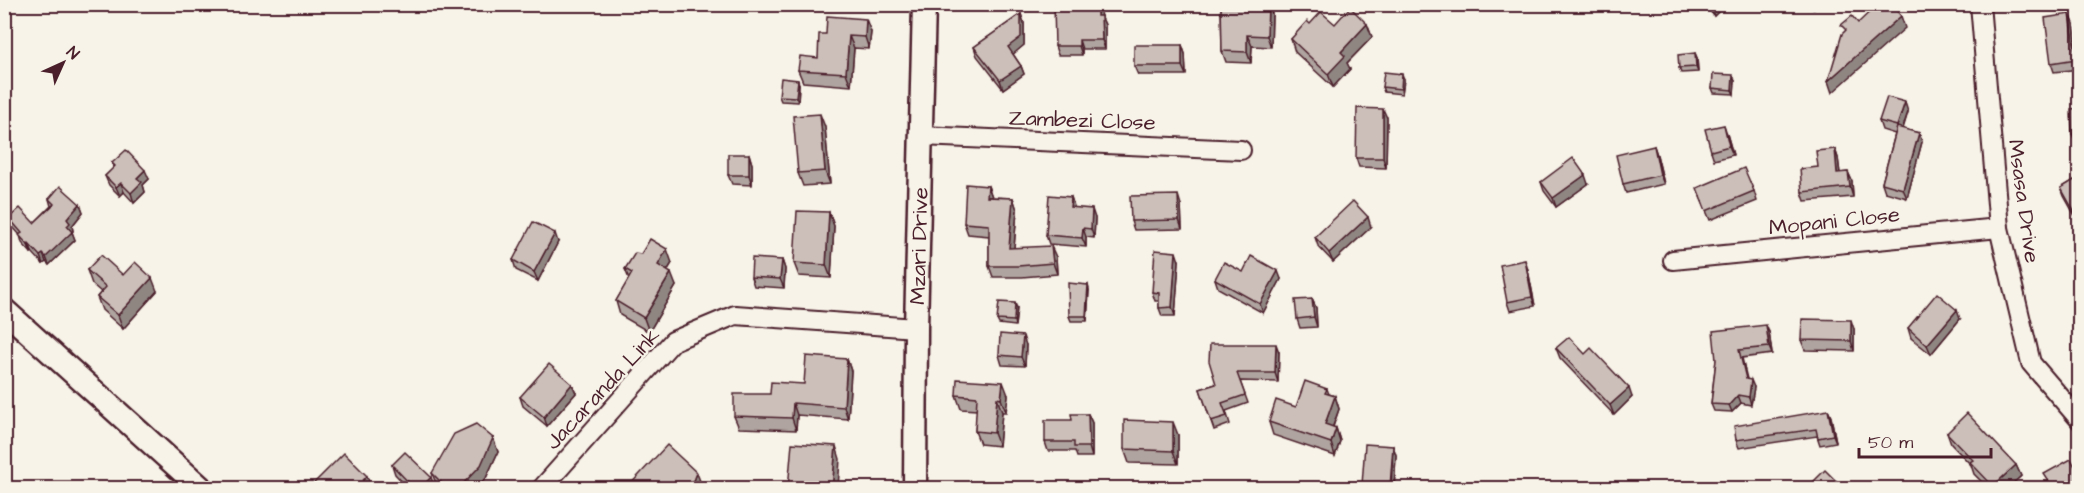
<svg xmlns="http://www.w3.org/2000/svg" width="2084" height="493" viewBox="0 0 2084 493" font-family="'Architects Daughter',sans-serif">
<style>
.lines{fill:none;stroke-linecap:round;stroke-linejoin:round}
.minor-casing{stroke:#4a1f2b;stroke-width:22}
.tertiary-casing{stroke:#4a1f2b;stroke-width:27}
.minor{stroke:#f7f3e8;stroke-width:18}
.tertiary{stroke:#f7f3e8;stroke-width:22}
.wall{fill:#afa49f;stroke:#4a1f2b;stroke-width:1.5}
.shaded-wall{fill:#8f8682;stroke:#4a1f2b;stroke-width:1.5}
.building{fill:#ccbfb9;stroke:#4a1f2b;stroke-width:1.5}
.labels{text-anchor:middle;stroke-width:5;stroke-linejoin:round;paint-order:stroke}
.street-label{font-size:22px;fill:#4a1f2b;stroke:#f7f3e8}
</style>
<rect width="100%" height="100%" fill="#f7f3e8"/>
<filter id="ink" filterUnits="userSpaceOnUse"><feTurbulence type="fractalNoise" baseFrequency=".0167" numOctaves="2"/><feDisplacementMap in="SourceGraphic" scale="12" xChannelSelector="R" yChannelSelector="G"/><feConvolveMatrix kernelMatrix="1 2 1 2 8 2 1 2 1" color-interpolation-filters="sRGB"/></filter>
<g filter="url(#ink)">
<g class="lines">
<g class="minor-casing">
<g id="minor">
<path d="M1980,4L1999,228L2031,363L2080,420"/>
<path d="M921,136L1241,150"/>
<path d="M1673,260L1999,228"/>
<path d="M542,488L673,341L735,315L916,328"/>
</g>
</g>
<g class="tertiary-casing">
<g id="tertiary">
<path d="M4,310L201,488"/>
<path id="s1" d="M915,488L916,328L924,4"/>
</g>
</g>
<use href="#minor" class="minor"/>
<use href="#tertiary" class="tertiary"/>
</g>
<g class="wall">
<path d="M835,4H863L836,6Z"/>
<path d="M1221,4H1269L1272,14L1271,47L1252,46L1251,63L1226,62L1222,51Z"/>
<path d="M1704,4H1726L1714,16Z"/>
<path d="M1799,4H1815L1814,9Z"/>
<path d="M1021,14L1024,23V45L1013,54L1021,66L1024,74L1003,89L977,56L974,47Z"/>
<path d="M2070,14L2074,24L2079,69L2054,72L2051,63Z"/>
<path d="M1100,16H1101L1105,25V49H1082V55H1058L1055,46Z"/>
<path d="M1310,24H1367L1372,37L1347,63L1350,69L1333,87L1295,52L1291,39Z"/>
<path d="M871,32L869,49L854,48L851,86L803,82L798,70L818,58L826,34Z"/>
<path d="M1182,45L1185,54L1186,75H1138L1134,66Z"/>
<path d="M1695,53L1697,58L1698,72L1681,73L1679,68Z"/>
<path d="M1404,79L1402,94L1384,92L1382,87Z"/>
<path d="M1735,80L1734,94L1714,93L1712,88Z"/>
<path d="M799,84L798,102L781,101L779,96Z"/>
<path d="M2079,108V143H2076L2072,134Z"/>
<path d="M1908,112L1903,129L1919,133L1922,142L1907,198L1885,192L1882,183L1895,134L1882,130L1879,121Z"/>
<path d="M1387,118L1386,168L1359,167L1356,158Z"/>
<path d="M825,127L830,184L803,186L798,173Z"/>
<path d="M1727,134L1733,155L1714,160L1711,151Z"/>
<path d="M1654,146L1657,155L1664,184L1626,193L1623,184Z"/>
<path d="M1835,149L1838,158L1840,173L1848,172L1852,181L1853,197L1805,201L1802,192L1818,167Z"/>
<path d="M749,154L752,164V185L732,184L728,175Z"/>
<path d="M112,163L149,179L143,185L145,192L134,203L124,192L120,196L109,185L105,176L114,168Z"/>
<path d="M2079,177V223L2064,196L2061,188Z"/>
<path d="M1541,182L1588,184L1556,207L1544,191Z"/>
<path d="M988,186L992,197L1013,198L1017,210L1014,248L1056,257L1057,274L1022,277H993L989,266V236L968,234L964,223Z"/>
<path d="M1754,191L1757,201L1710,220L1700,197Z"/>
<path d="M1071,197L1074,208L1095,218L1094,238L1086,237V247L1049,244L1046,235Z"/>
<path d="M49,199L80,204L83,212L72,226L73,231L72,232L75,240L49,265L46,262L43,264L32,252L31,253L22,243L20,235L12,226L9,218L34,223L51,206Z"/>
<path d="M1181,205L1182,229L1134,230L1131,221Z"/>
<path d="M829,212L834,226L831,278L799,276L794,263Z"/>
<path d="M1371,227L1333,262L1318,246L1315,237Z"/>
<path d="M558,242L538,281L516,270L513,260Z"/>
<path d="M782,260L785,269L784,288L754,286L751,277Z"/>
<path d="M1179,261L1175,316H1162L1159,308V301H1155L1152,292Z"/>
<path d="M672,263L667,271L676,286L649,332L620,315L616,301L629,279L625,269Z"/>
<path d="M87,270L123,275L157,291L123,329L102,310L97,297L101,292L92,284Z"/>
<path d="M1528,270L1535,306L1510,311L1507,302Z"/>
<path d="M1243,272L1281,279L1263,313L1218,288L1215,279Z"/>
<path d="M1088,285L1089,290L1087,321H1071L1069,316Z"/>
<path d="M1312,299L1316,308L1317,327L1300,328L1297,319Z"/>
<path d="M1017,308L1015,326L999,324L997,320Z"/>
<path d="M1960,319L1931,354L1911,338L1908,328Z"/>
<path d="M1854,329V351L1805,350L1801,340Z"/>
<path d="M1769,332L1772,354L1742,358L1747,379L1754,387L1751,405L1741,403L1732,412L1714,411L1711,404L1716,360Z"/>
<path d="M1026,345L1025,366L1002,365L999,355Z"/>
<path d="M1556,348L1585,354L1632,397L1614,415L1560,358Z"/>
<path d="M1279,352L1278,382L1240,381L1248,403L1226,411L1230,424L1214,430L1200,389L1216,384Z"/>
<path d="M847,359L851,371L848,419L797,415L796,430L739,428L734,416L770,394L804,384Z"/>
<path d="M1327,389L1329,394L1335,396L1339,409L1333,427L1336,428L1340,441L1335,456L1273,435L1269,422Z"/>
<path d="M576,393L547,426L523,406L520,397Z"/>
<path d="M956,395H1008L1006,412H1002L999,446L980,444L975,431L977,410L961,409Z"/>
<path d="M1828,410L1831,417L1836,442L1820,445L1817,436L1739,448L1736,440Z"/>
<path d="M1088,414L1092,423V457H1077L1075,451H1048L1045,442L1072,420Z"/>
<path d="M1947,433L2016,465L2021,476L2007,489H1989L1974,474L1971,465L1951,444Z"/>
<path d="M1178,435V464L1129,463L1124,449Z"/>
<path d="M493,438L498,452L486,478L476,489H439L437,486L432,473Z"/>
<path d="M1393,446L1396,455L1394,489H1363L1362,485Z"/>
<path d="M392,465L434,487L432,489H409L395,474Z"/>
</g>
<g class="shaded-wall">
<path d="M1097,4H1100L1101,25L1097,16Z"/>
<path d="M1268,4L1272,14L1271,47L1267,36Z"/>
<path d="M1710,4H1726L1714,16Z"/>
<path d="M1021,14L1024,23V45L1011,56L1008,47Z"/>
<path d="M2070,14L2074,24L2079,69L2076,59Z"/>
<path d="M1101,16L1105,25V49L1102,40Z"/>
<path d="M1901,16L1905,28L1832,93L1828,81Z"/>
<path d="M866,19L871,32L869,49L865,37Z"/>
<path d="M1367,24L1372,37L1347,63L1350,69L1333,87L1328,74L1341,52Z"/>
<path d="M1247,35L1252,46L1251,63L1247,52Z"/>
<path d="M849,36L854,48L851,86L846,73Z"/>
<path d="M1079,40L1082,49V55L1079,46Z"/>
<path d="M1182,45L1185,54L1186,75L1182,66Z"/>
<path d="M1695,53L1697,58L1698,72L1696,67Z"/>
<path d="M1021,66L1024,74L1003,89L1000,80Z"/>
<path d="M1402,74L1404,79L1402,94L1401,89Z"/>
<path d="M1733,75L1735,80L1734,94L1732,90Z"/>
<path d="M798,80L799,84L798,102L796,97Z"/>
<path d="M1905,102L1908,112L1900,136L1897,126Z"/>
<path d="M1383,109L1387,118L1386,168L1383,158Z"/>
<path d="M820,114L825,127L830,184L825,171Z"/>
<path d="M1724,125L1727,134L1733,155L1729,146Z"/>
<path d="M1919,133L1922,142L1907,198L1903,189Z"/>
<path d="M1654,146L1657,155L1664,184L1660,175Z"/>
<path d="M1835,149L1838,158L1841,183L1837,173Z"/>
<path d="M749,154L752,164V185L749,175Z"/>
<path d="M145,170L149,179L143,185L145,192L134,203L131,193L137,178Z"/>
<path d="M1848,172L1852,181L1853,197L1850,187Z"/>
<path d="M1585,175L1588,184L1556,207L1553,198Z"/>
<path d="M121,183L124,192L120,196L116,187Z"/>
<path d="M988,186L992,197H987Z"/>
<path d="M1178,195L1181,205L1182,229L1179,220Z"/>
<path d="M1071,197L1074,206L1073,216L1070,207Z"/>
<path d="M1013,198L1017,210L1013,260L1009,248Z"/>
<path d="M80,204L83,212L72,226L73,231L70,234L72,232L75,240L49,265L46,257L67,226V219Z"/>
<path d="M1092,209L1095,218L1094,238L1091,229Z"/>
<path d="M829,212L834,226L831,278L826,265Z"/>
<path d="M1368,217L1371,227L1333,262L1329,253Z"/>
<path d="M1083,228L1086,237V247L1082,238Z"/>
<path d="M555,233L558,242L538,281L534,272Z"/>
<path d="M29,244L32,252L31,253L28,245Z"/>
<path d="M1051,246L1056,257L1057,274L1053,263Z"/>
<path d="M667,249L672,263L663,278L658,265Z"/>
<path d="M1176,252L1179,261L1175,316L1172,307Z"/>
<path d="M43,254L46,262L43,264L40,256Z"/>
<path d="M782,260L785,269L784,288L780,279Z"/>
<path d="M1525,260L1528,270L1535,306L1532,297Z"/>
<path d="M1278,271L1281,279L1263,313L1260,304Z"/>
<path d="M671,273L676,286L649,332L644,318Z"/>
<path d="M152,278L157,291L123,329L118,315Z"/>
<path d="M1088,285L1089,290L1087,321L1086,316Z"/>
<path d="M1312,299L1316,308L1317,327L1314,317Z"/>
<path d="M1015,303L1017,308L1015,326L1014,321Z"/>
<path d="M1957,310L1960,319L1931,354L1927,345Z"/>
<path d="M1851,320L1854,329V351L1851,341Z"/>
<path d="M1766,325L1769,332L1772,354L1769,347Z"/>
<path d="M1023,336L1026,345L1025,366L1021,357Z"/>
<path d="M1276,344L1279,352L1278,382L1275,373Z"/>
<path d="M847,359L851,371L848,419L844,407Z"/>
<path d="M1751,380L1754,387L1751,405L1749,397Z"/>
<path d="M1003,382L1008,395L1006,412L1001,399Z"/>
<path d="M572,384L576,393L547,426L544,417Z"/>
<path d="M1629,388L1632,397L1614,415L1610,405Z"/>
<path d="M1738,395L1741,403L1732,412L1729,405Z"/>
<path d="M1335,396L1339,409L1329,437L1325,424Z"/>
<path d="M997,398L1002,412L999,446L994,433Z"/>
<path d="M793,403L797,415L796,430L792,418Z"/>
<path d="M1828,410L1831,417L1836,442L1833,435Z"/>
<path d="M1088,414L1092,423V457L1089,447Z"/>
<path d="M1173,422L1178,435V464L1173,451Z"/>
<path d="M1336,428L1340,441L1335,456L1331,443Z"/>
<path d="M493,438L498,452L486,478L476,489H458Z"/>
<path d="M836,446L840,459L838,489H832Z"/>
<path d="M1393,446L1396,455L1394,489H1391Z"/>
<path d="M2016,465L2021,476L2007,489H1994L1993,486Z"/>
<path d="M697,473L703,489H694L693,483Z"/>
<path d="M367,476L372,489H355Z"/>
<path d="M431,477L434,487L432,489H420Z"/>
<path d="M1836,481L1837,485L1834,489H1827Z"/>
</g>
<g class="building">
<path d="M1054,4H1097V16H1101L1102,40H1079V46H1055Z"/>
<path d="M1221,4H1268L1267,36L1247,35V52L1222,51Z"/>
<path d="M1878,4H1891L1901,16L1828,81L1842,34L1846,30L1841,25L1852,16L1858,23Z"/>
<path d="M1350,7L1367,24L1341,52L1345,56L1328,74L1291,39L1307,21L1310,24L1321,12L1335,24Z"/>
<path d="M1021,14V37L1008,47L1021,66L1000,80L974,47Z"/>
<path d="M2070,14L2076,59L2051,63L2045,18Z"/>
<path d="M827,16L866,19L865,37L849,36L846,73L798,70L800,56L818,58L819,34H826Z"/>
<rect x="1134" y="45" width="48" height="21"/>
<path d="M1695,53L1696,67L1679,68L1678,55Z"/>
<path d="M1384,72L1402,74L1401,89L1382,87Z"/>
<path d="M1713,74L1733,75L1732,90L1712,88Z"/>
<path d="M781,78L798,80L796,97L779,96Z"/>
<path d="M1887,97L1905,102L1897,126L1879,121Z"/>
<path d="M1357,108L1383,109V158H1356Z"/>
<path d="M2079,108V134H2072L2071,109Z"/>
<path d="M820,114L825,171L798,173L793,116Z"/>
<path d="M1724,125L1729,146L1711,151L1705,129Z"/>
<path d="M1897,127L1919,133L1903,189L1882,183Z"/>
<path d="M1654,146L1660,175L1623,184L1616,155Z"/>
<path d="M1835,149L1837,173L1848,172L1850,187L1802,192L1800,169L1818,167L1816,151Z"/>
<path d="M126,150L145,170L137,178L142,182L131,193L121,183L116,187L105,176L115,166L112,163Z"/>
<rect x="728" y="154" width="21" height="21"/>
<path d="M1573,158L1585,175L1553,198L1541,182Z"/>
<path d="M1744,168L1754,191L1706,211L1697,188Z"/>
<path d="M2079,177V220L2061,188Z"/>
<path d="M966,184L988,186L987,197L1013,198L1009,248L1051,246L1053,263L1018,266H989V225L964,223Z"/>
<path d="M60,186L80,204L67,219L70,223L67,226L72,232L46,257L43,254L40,256L29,244L28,245L19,235L22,233L9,218L20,208L34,223L54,204L49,199Z"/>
<path d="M1049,195L1071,197L1070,207L1092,209L1091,229L1083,228L1082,238L1046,235Z"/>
<path d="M1178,195L1179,220L1131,221L1130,196Z"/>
<path d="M1353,201L1368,217L1329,253L1315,237Z"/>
<path d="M797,211L829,212L826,265L794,263Z"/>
<path d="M533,222L555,233L534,272L513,260Z"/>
<path d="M650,239L667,249L658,265L671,273L644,318L616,301L632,273L625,269L635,253L641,254Z"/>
<path d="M1155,250L1176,252L1172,307L1159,308V293L1152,292Z"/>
<path d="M101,255L123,275L135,262L152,278L118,315L97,297L106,287L87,270Z"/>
<path d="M1251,256L1278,271L1260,304L1215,279L1224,262L1243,272Z"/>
<path d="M752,258L782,260L780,279L751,277Z"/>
<path d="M1525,260L1532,297L1507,302L1500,265Z"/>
<path d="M1068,283L1088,285L1086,316H1069Z"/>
<path d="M1937,293L1957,310L1927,345L1908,328Z"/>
<path d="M1312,299L1314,317L1297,319L1295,300Z"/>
<path d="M999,302L1015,303L1014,321L997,320Z"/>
<path d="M1802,319L1851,320V341L1801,340Z"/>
<path d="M1766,325L1769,347L1739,350L1746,379L1751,380L1749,397L1738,395L1729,405L1711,404L1716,360L1713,331Z"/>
<path d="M1000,334L1023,336L1021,357L999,355Z"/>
<path d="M1569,337L1585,354L1591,348L1629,388L1610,405L1556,348Z"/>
<path d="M1210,344H1276L1275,373H1237L1245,395L1222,403L1227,416L1211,421L1200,389L1216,384L1209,361Z"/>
<path d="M806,356L847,359L844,407L793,403L792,418L734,416V394H770L771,382L804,384Z"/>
<path d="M549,364L572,384L544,417L520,397Z"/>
<path d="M957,379L1003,382L1001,399L997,398L994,433L975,431L977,397L956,395Z"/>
<path d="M1305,381L1327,389L1325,393L1335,396L1325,424L1336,428L1331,443L1269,422L1276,400L1296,407Z"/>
<path d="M1828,410L1833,435L1818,438L1816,429L1736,440L1734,426Z"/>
<path d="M1967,413L2016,465L1993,486L1970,462L1973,460L1947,433Z"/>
<path d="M1071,414H1088L1089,447H1074V442H1045V420H1072Z"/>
<path d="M1124,420L1173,422V451L1124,449Z"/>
<path d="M476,424L493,438L481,465L458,489H448L432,473L454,434Z"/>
<path d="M792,443L836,446L832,489H788Z"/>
<path d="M1365,444L1393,446L1390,487L1362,485Z"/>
<path d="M667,445L697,473L693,483L698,489H626Z"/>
<path d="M405,452L431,477L420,489H415L392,465Z"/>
<path d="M344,453L367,476L355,489H316L312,485Z"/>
<path d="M2071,459L2079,474V489H2040L2050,483L2044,474Z"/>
<path d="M1825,470L1836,481L1827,489H1820L1813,482Z"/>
</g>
</g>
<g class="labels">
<g class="street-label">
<text transform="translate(1082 119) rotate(2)" y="8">Zambezi Close</text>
<text transform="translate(2025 201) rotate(82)" y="8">Msasa Drive</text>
<text transform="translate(1834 220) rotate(-6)" y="8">Mopani Close</text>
<text dy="8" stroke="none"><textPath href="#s1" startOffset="242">Mzari Drive</textPath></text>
<text transform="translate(602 388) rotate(-47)" y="8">Jacaranda Link</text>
</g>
</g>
<rect width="2084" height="493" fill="none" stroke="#f7f3e8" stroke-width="24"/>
<rect x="12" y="12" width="2060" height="469" fill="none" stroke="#4a1f2b" stroke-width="2" filter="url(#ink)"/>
<g transform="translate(63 63) rotate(45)" stroke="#f7f3e8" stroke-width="4.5" paint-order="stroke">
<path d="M0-4.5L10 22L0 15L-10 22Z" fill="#4a1f2b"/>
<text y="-9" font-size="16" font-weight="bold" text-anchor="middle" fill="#4a1f2b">N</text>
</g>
<path d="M1859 448v9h132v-9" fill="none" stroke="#4a1f2b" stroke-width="3"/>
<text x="1868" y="448" font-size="18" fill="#4a1f2b" stroke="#f7f3e8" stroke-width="4.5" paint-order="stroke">50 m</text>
</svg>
